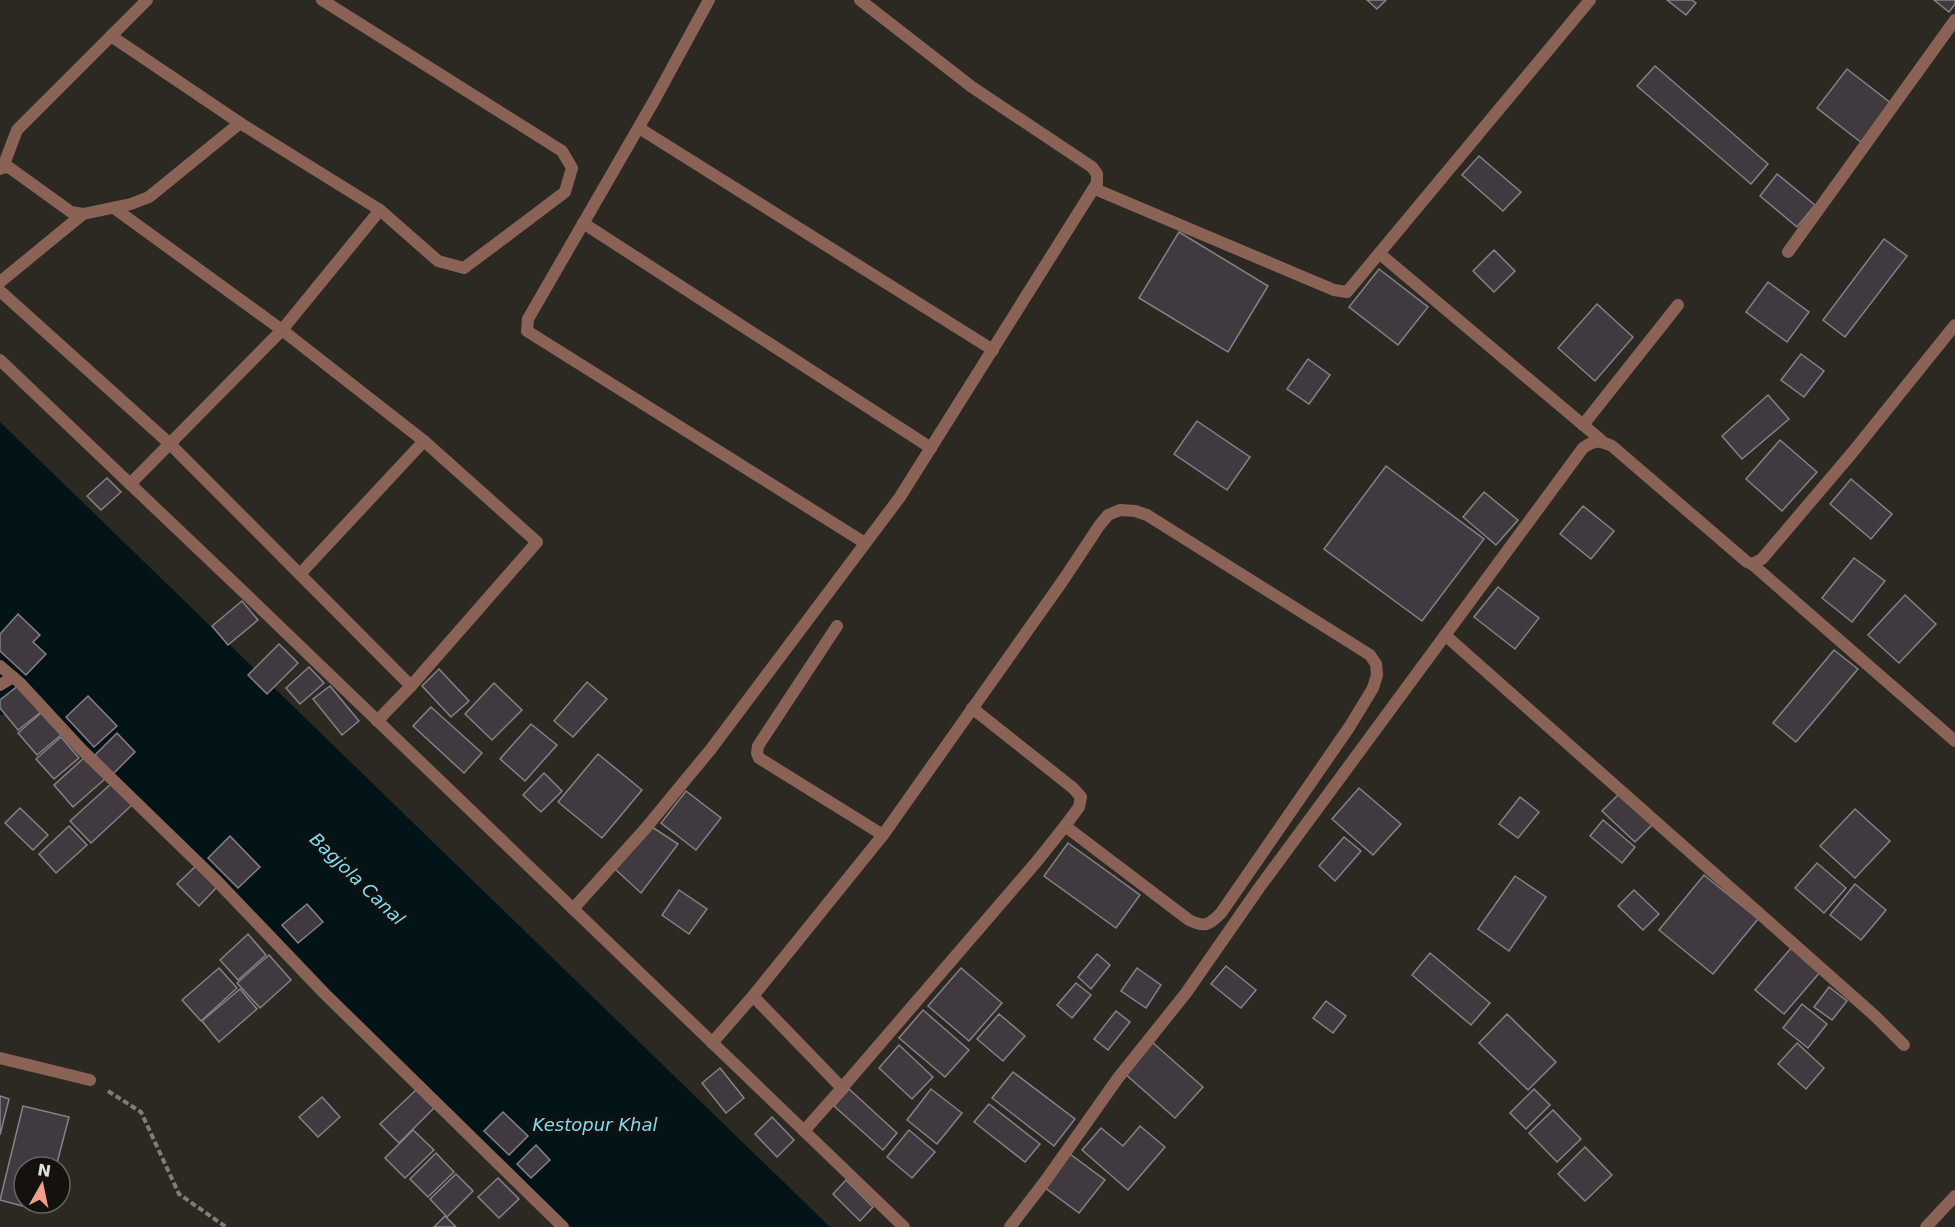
<svg xmlns="http://www.w3.org/2000/svg" width="1955" height="1227" viewBox="0 0 1955 1227" font-family="'DejaVu Sans',sans-serif">
<style>
.water{fill:#031418}
.lines{fill:none;stroke-linecap:round;stroke-linejoin:round}
.canal{stroke:#031418;stroke-width:36}
.building{fill:#403a40;stroke:#868087;stroke-width:1.5}
.path{stroke:#7f7d77;stroke-width:4;stroke-dasharray:6 3;stroke-linecap:butt}
.minor{stroke:#8b6356;stroke-width:12}
.tertiary{stroke:#8b6356;stroke-width:12}
.labels{text-anchor:middle;stroke-width:6;stroke-linejoin:round;paint-order:stroke}
.water-label{font-size:18px;font-style:italic;fill:#80def4;stroke:#13120f}
</style>
<rect width="100%" height="100%" fill="#2c2922"/>
<path class="water" d="M0,422L830,1227H571L0,668Z"/>
<g class="lines">
<path class="canal" d="M0,697L8,688"/>
</g>
<g class="building">
<path d="M1367,0H1386L1377,9Z"/>
<path d="M1667,0H1692L1696,3L1686,15Z"/>
<path d="M1934,0H1955V4L1949,12Z"/>
<path d="M1655,66L1768,164L1751,184L1637,86Z"/>
<path d="M1847,69L1892,104L1862,143L1817,108Z"/>
<path d="M1479,156L1521,192L1503,211L1462,175Z"/>
<path d="M1777,174L1815,205L1797,227L1760,196Z"/>
<path d="M1179,232L1268,286L1228,352L1139,298Z"/>
<path d="M1884,239L1907,256L1845,337L1823,320Z"/>
<path d="M1494,250L1515,271L1494,292L1473,271Z"/>
<path d="M1379,269L1428,307L1398,345L1349,307Z"/>
<path d="M1768,282L1809,312L1787,342L1746,312Z"/>
<path d="M1597,304L1633,337L1595,381L1558,348Z"/>
<path d="M1801,354L1824,371L1804,397L1781,380Z"/>
<path d="M1308,359L1330,375L1309,404L1287,389Z"/>
<path d="M1768,395L1789,419L1742,459L1722,436Z"/>
<path d="M1197,421L1250,457L1227,490L1174,454Z"/>
<path d="M1780,440L1817,472L1782,511L1746,479Z"/>
<path d="M1386,466L1484,539L1422,621L1324,549Z"/>
<path d="M107,478L121,492L101,510L87,496Z"/>
<path d="M1851,479L1892,514L1871,539L1830,504Z"/>
<path d="M1484,492L1518,520L1496,545L1463,517Z"/>
<path d="M1583,506L1614,531L1591,559L1560,534Z"/>
<path d="M1854,558L1885,581L1852,622L1822,598Z"/>
<path d="M1498,587L1539,618L1515,649L1474,617Z"/>
<path d="M1905,595L1936,624L1899,663L1868,635Z"/>
<path d="M242,601L258,620L228,645L212,626Z"/>
<path d="M18,614L40,635L33,642L46,654L26,675L0,651V634Z"/>
<path d="M279,644L298,663L267,694L248,675Z"/>
<path d="M1834,650L1858,669L1796,742L1773,723Z"/>
<path d="M309,667L324,683L300,704L286,688Z"/>
<path d="M439,669L469,701L451,717L422,686Z"/>
<path d="M587,682L607,699L573,737L554,721Z"/>
<path d="M494,683L522,710L492,740L465,714Z"/>
<path d="M19,685L41,712L18,730L0,708V700Z"/>
<path d="M330,686L359,721L342,735L313,699Z"/>
<path d="M88,696L117,726L94,747L66,717Z"/>
<path d="M431,707L482,753L464,773L413,726Z"/>
<path d="M41,713L61,735L37,755L18,733Z"/>
<path d="M531,724L557,745L525,781L500,759Z"/>
<path d="M117,733L135,752L113,774L95,755Z"/>
<path d="M61,737L79,758L54,779L36,759Z"/>
<path d="M598,754L642,790L602,838L558,802Z"/>
<path d="M86,756L106,778L73,807L54,785Z"/>
<path d="M544,773L562,791L541,812L523,795Z"/>
<path d="M113,782L133,804L91,843L70,821Z"/>
<path d="M1359,788L1401,824L1373,855L1332,819Z"/>
<path d="M686,791L721,818L696,850L661,823Z"/>
<path d="M1619,794L1652,825L1635,842L1602,811Z"/>
<path d="M1520,797L1539,812L1518,838L1499,824Z"/>
<path d="M20,808L48,835L33,850L5,823Z"/>
<path d="M1855,809L1890,841L1855,878L1820,846Z"/>
<path d="M1603,820L1635,847L1622,863L1590,836Z"/>
<path d="M69,826L87,845L56,873L39,854Z"/>
<path d="M652,827L678,844L641,893L615,869Z"/>
<path d="M230,836L260,867L238,888L208,858Z"/>
<path d="M1344,837L1361,851L1335,881L1319,866Z"/>
<path d="M1068,843L1140,895L1116,928L1044,876Z"/>
<path d="M1817,863L1846,888L1824,913L1795,888Z"/>
<path d="M197,865L218,886L199,906L177,884Z"/>
<path d="M1704,875L1758,919L1713,974L1659,930Z"/>
<path d="M1515,876L1546,897L1509,951L1478,929Z"/>
<path d="M1855,884L1886,910L1861,940L1830,915Z"/>
<path d="M679,890L707,909L689,934L662,915Z"/>
<path d="M1634,890L1659,914L1643,930L1618,906Z"/>
<path d="M307,904L323,922L298,943L282,925Z"/>
<path d="M248,934L266,955L238,980L220,960Z"/>
<path d="M1792,947L1821,971L1784,1014L1755,990Z"/>
<path d="M1430,953L1490,1003L1471,1025L1412,975Z"/>
<path d="M1097,954L1110,965L1091,989L1078,977Z"/>
<path d="M269,955L291,980L260,1008L237,983Z"/>
<path d="M1226,966L1256,990L1241,1008L1211,984Z"/>
<path d="M219,968L237,988L201,1021L182,1000Z"/>
<path d="M961,968L1002,1003L969,1041L928,1006Z"/>
<path d="M1137,968L1161,985L1146,1008L1121,991Z"/>
<path d="M1076,983L1091,995L1072,1018L1057,1005Z"/>
<path d="M1829,987L1847,1001L1832,1020L1814,1007Z"/>
<path d="M240,989L257,1009L219,1042L202,1021Z"/>
<path d="M1326,1001L1346,1016L1333,1033L1313,1018Z"/>
<path d="M1802,1004L1827,1024L1808,1048L1783,1028Z"/>
<path d="M923,1010L969,1050L945,1077L899,1038Z"/>
<path d="M1116,1011L1130,1022L1108,1050L1094,1039Z"/>
<path d="M999,1014L1025,1036L1003,1061L977,1039Z"/>
<path d="M1507,1014L1556,1062L1528,1090L1479,1043Z"/>
<path d="M1152,1042L1203,1087L1175,1118L1124,1073Z"/>
<path d="M1797,1043L1824,1068L1806,1089L1778,1064Z"/>
<path d="M899,1045L933,1077L912,1099L879,1068Z"/>
<path d="M720,1068L744,1098L726,1113L702,1083Z"/>
<path d="M1013,1072L1075,1119L1054,1146L992,1098Z"/>
<path d="M849,1089L897,1133L883,1150L834,1106Z"/>
<path d="M931,1089L962,1113L937,1144L907,1120Z"/>
<path d="M1534,1089L1550,1105L1526,1129L1510,1113Z"/>
<path d="M416,1090L434,1108L399,1143L380,1124Z"/>
<path d="M0,1096L9,1099L0,1135Z"/>
<path d="M322,1097L340,1117L318,1137L299,1117Z"/>
<path d="M989,1104L1040,1144L1025,1162L974,1122Z"/>
<path d="M23,1106L69,1117L56,1167H24V1203H48L45,1212L0,1200Z"/>
<path d="M1553,1110L1581,1139L1557,1162L1529,1133Z"/>
<path d="M503,1112L528,1136L509,1155L484,1131Z"/>
<path d="M772,1117L794,1140L777,1157L755,1134Z"/>
<path d="M1140,1126L1165,1147L1128,1190L1082,1150L1101,1128L1123,1146Z"/>
<path d="M413,1130L434,1150L405,1178L385,1158Z"/>
<path d="M909,1130L935,1152L912,1178L887,1157Z"/>
<path d="M536,1145L550,1160L531,1178L517,1164Z"/>
<path d="M1585,1147L1612,1175L1585,1201L1558,1174Z"/>
<path d="M436,1153L454,1172L428,1197L410,1179Z"/>
<path d="M1070,1154L1105,1180L1079,1213L1044,1187Z"/>
<path d="M456,1174L473,1191L447,1217L430,1199Z"/>
<path d="M498,1178L519,1199L499,1218L478,1197Z"/>
<path d="M846,1180L873,1207L860,1221L833,1194Z"/>
<path d="M445,1216L456,1227H434Z"/>
</g>
<g class="lines">
<path class="path" d="M108,1091L141,1112L179,1194L226,1227"/>
<g class="minor">
<path d="M322,0L562,151L572,168L565,192L464,268L438,261L380,210"/>
<path d="M709,0L655,99L528,319L527,331L865,543"/>
<path d="M111,36L240,123"/>
<path d="M639,128L993,350"/>
<path d="M3,167L17,130L147,0"/>
<path d="M0,169L3,167L10,168L71,212L83,214L131,204L149,197L240,123L380,210L282,330L130,484"/>
<path d="M1095,189L1334,290L1347,292L1590,0"/>
<path d="M114,208L282,330L424,441L537,542L411,686L377,721"/>
<path d="M583,223L931,448"/>
<path d="M1788,252L1955,20"/>
<path d="M1380,254L1601,440"/>
<path d="M0,282L83,214"/>
<path d="M0,291L169,443L411,686"/>
<path d="M1583,425L1678,305"/>
<path d="M1752,564L1955,741"/>
<path d="M300,574L424,441"/>
<path d="M837,626L758,746L757,753L759,758L883,835"/>
<path d="M1445,635L1875,1016L1904,1045"/>
<path d="M0,666L20,683L82,750L215,879L324,993L563,1227"/>
<path d="M0,685L13,677"/>
<path d="M573,909L645,829L711,749L900,497L1097,183V174L1092,167L972,87L860,0"/>
<path d="M712,1043L753,996"/>
<path d="M0,1058L90,1080"/>
<path d="M842,1088L1038,860L1065,826"/>
<path d="M804,1131L842,1088L753,996L883,835L1064,579L1099,526L1108,515L1120,510L1135,511L1147,515L1370,655L1376,664L1377,675L1373,688L1350,726L1221,913C1209,925 1205,928 1189,920L1065,826L1079,807L1081,797L1073,788L972,708"/>
<path d="M1010,1227L1046,1180L1118,1078L1186,993L1259,888L1583,448C1594,440 1600,440 1612,446L1747,562L1752,564L1762,559L1852,453L1955,325"/>
<path d="M1926,1227L1955,1196"/>
</g>
<path class="tertiary" d="M0,360L254,602L904,1227"/>
</g>
<g class="labels">
<g class="water-label">
<text transform="translate(357 879) rotate(44)" y="6">Bagjola Canal</text>
<text x="595" y="1131">Kestopur Khal</text>
</g>
</g>
<g transform="translate(42 1185) rotate(9)"><circle r="28" fill="#13120f" stroke="#666461" stroke-width="1.5"/>
<path d="M0-4.5L10 22L0 15L-10 22Z" fill="#f49e8a"/>
<text y="-9" font-size="16" font-weight="bold" text-anchor="middle" fill="#e2e0db">N</text>
</g>
</svg>
